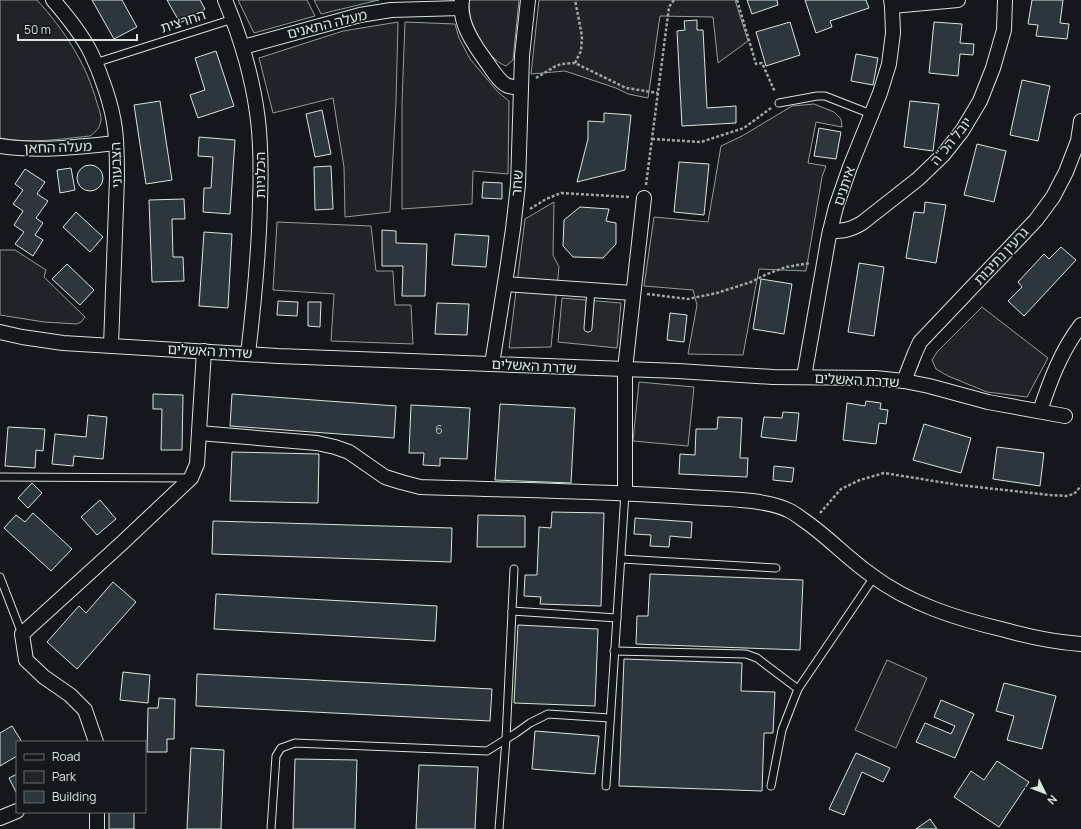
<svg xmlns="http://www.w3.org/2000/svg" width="1081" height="829" viewBox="0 0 1081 829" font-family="Manrope,'Noto Sans Hebrew',sans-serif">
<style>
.green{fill:#202428;stroke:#939e99}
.parking{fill:#24282b;stroke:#939e99}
.building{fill:#2c363c;stroke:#d8e6dc}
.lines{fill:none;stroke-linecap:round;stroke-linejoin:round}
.service-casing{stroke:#d8e6dc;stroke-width:9}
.minor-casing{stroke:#d8e6dc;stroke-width:16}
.path{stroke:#9da8a2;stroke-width:2.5;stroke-dasharray:3 2;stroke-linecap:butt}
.service{stroke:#14181c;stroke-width:7}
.minor{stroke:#14181c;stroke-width:14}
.labels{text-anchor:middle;stroke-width:3;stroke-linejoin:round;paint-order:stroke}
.number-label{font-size:12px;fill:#adbab4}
.street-label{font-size:14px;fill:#d8e6dc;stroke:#14181c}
</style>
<rect width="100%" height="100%" fill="#14181c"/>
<g class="green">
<path d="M0,0H37C65,31 86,63 97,103C99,110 103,118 100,124C99,129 94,133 90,136C61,139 30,144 0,138Z"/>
<path d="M238,0H307L315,16L254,33Z"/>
<path d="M314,0H379L321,14Z"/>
<path d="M470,0H519L513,60L506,66C490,60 478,38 472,22C469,16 470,9 469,3Z"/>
<path d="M539,0H735L748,41L718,63L713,17L660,16L648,98L628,94L616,88L565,71L531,74Z"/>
<path d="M398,22L396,102L390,212L345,217L344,167L333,98L273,113L259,58L343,31Z"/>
<path d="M405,22L455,24L459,38L470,59L498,92L509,101L508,174L473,171L472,204L402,209V103Z"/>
<path d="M814,104L834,112L841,119L842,127L816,122L808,163L826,166L822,177L806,271L759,269L743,355L688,354L697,305L693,290L644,286L654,217L708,222L721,146L742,136L792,106Z"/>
<path d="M554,202L553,255L559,267L551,347L509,348L525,219Z"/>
<path d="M277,222L371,226L376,271H393L395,305H411L413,344L331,341L334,294L273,290Z"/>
<path d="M0,250H15L46,270L44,277L85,317L81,322L77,324L44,322L0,315Z"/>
<path d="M982,307L1048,358L1027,397L987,392L948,376L936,369L932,360L937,352Z"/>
<path d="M639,382L694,387L688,446L633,441Z"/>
<path d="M887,660L927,678L896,748L855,730Z"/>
</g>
<path class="parking" d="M562,298L621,303L617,348L558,342Z"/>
<g class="building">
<path d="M92,0H122L137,27L114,39Z"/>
<path d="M167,0H200L205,9L180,23Z"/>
<path d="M747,0H777L778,5L752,14Z"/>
<path d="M805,0H866L869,8L830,21L832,27L816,33Z"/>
<path d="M1032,0H1063L1060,23L1069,24L1067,39L1036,36L1038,25L1028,24Z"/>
<path d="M697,20V30H703L707,108L736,106V123L682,126L677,31L685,30L684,21Z"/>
<path d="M790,22L800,55L766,66L756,32Z"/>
<path d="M934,22L962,24L960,43L974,44L973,55L960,54L958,76L929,73Z"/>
<path d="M216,51L234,106L198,118L190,95L205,90L195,58Z"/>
<path d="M856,54L878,58L873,85L851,81Z"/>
<path d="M1022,80L1050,86L1038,141L1010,135Z"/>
<path d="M160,101L172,180L146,184L134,105Z"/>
<path d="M910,101L939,104L933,151L904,147Z"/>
<path d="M322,110L331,154L315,157L306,114Z"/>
<path d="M604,113L631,115L625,170L577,182L588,139V121L604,122Z"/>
<path d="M819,128L841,132L836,159L814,156Z"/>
<path d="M199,137L235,140L230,214L203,212L204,188H211L213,157L198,156Z"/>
<path d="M977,144L1006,151L994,202L964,195Z"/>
<path d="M679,162L709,164L704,215L674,212Z"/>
<circle cx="90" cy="178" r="13"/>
<path d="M331,166L333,209L315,210L314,167Z"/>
<path d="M71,168L75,190L60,193L57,170Z"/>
<path d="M25,169L45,182L37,194L48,201L36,218L43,223L35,235L43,240L33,256L15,244L24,232L14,225L23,211L13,204L23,190L15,184Z"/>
<path d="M483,182L502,183V199L482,198Z"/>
<path d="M184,199L185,219H172L173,257H183L184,281L152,282L149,200Z"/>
<path d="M925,202L946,205L936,263L906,258L914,212L924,213Z"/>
<path d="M580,207L609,209L606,221L616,223V244L603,258L573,257L563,246L564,220Z"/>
<path d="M76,212L103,237L90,252L63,227Z"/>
<path d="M382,230L396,231V243L427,244L425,296H402L403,266H382Z"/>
<path d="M204,232L232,234L228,308L199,306Z"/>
<path d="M455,234L489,236L486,267L452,265Z"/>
<path d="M1061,247L1076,260L1024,316L1008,301L1022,287L1018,282L1044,254L1049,259Z"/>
<path d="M859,263L884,267L874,336L848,332Z"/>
<path d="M67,264L94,290L80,305L52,279Z"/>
<path d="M761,279L792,284L784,334L753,329Z"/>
<path d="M278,301L298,302L297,316L277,315Z"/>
<path d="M308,302H321L320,327L308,326Z"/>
<path d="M437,303L469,304L467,335L435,334Z"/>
<path d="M670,313L687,315L684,342L667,340Z"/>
<path d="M153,394L183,395L182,450H161L162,409H153Z"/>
<path d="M232,394L396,406L394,438L230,426Z"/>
<path d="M866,401L881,403L880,409L888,410L886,424L879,423L876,444L843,440L847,403L865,406Z"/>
<path d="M500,404L575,408L571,483L495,480Z"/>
<path d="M411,405L470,408L467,459L440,458V466L423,465L424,453H409Z"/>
<path d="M783,412L799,413L796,441L761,437L764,417L782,418Z"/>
<path d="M88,415L107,417L103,459L74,456L73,466L52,464L55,434L86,437Z"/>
<path d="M718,417L742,418L740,458H748L747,477L679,474L680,454L695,455L696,429H717Z"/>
<path d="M924,424L971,438L961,473L913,460Z"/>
<path d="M8,427L45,429L43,451L36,450L35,468L5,466Z"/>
<path d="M997,447L1044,453L1040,486L993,479Z"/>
<path d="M232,452L319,454L318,503L230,501Z"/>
<path d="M774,466L794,468L792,482L773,480Z"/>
<path d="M32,483L42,493L28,508L18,498Z"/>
<path d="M100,500L116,519L97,535L81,517Z"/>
<path d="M552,512L604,513L601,606L540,604L541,597L524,596L525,575H537L539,527L551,528Z"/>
<path d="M33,513L72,549L51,571L4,528L16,515L25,522Z"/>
<path d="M478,515L525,516V547H477Z"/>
<path d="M635,518L692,522L691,538L670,536L669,547L650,546L651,535L634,534Z"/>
<path d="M213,521L452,528L451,562L212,554Z"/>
<path d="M650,574L803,580L800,650L636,644L637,616H648Z"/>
<path d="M113,582L136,602L77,669L47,642L79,606L86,613Z"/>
<path d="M216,594L437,606L435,641L214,629Z"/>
<path d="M518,625L598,629L595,706L514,703Z"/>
<path d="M624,659L742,663L741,691L775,692L773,733H764L762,791L619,786Z"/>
<path d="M123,672L150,675L148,703L120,700Z"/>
<path d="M197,674L492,689L490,721L196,706Z"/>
<path d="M1004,683L1056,696L1042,749L1007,740L1014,716L996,711Z"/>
<path d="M159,698L175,699L174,739H167V752H147L148,708H158Z"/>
<path d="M941,700L974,714L955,758L916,742L925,723L951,734L955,726L934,717Z"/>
<path d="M12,726L22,742H17V756L0,766V733Z"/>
<path d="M535,731L599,736L595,774L532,769Z"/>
<path d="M191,748L224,750L221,829H187Z"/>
<path d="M856,753L890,768L883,782L862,772L844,815L829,809Z"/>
<path d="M295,759L357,760L355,829H293Z"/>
<path d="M997,761L1029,782L999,827L954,797L971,771L984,780Z"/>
<path d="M419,765L478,767L475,829H416Z"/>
<path d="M17,774V794L9,778Z"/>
<rect x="109" y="812" width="25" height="17"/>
<path d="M930,819L937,829H916Z"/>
</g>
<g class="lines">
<g class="service-casing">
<g id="service">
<path d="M95,63L233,19"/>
<path d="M779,103L817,96H825L871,114"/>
<path d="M588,328L591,290"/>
<path d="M0,477L189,478"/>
<path d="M621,559L776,568"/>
<path d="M0,577L22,634"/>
<path d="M512,611L617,618"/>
<path d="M614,651L746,654L757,658L798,689"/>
<path d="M606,786L625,493"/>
<path d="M771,786L782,730L798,689L874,577"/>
<path d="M271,829L276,756L281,748L295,743L487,751L516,733L530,723L548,714L610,718"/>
<path d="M499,829L506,739L514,569"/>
</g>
</g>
<g class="minor-casing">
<g id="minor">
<path d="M53,0C66,15 82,35 91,53C101,74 112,105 115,129C117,145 117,162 117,178L111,346"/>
<path d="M225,0C241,38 253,79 258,120C261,147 261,175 260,202C259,253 254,303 248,354"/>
<path d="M462,0C458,23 475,46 488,64C493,71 498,80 506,85C510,87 516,87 521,88"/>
<path d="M892,6L958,0"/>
<path d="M243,47L360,15L391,10L461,8"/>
<path d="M0,146C38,152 77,147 116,143"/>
<path d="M830,231C844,231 850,230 862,223L918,179L943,155L962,131L980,101L993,68L1004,30L1005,0"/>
<path d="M505,284L633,293"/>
<path d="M0,332L22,337L63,343L278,356L678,371L773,377L875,378L904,381L929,386L988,402L1065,416"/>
<path d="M492,364L507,270L513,229L518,185L522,56L528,0"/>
<path d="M804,377L829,235L836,207L850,167L880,93L889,64L893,33L892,6L891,0"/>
<path d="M904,381L915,353L920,342L1036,220L1053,197L1066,172L1078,141L1081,121"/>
<path d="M1040,411C1050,381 1061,351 1081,325"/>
<path d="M199,433L317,443L335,447L349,452L385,477L401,482L420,487C510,490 600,491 690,497C718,499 765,498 790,511C794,513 798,516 802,519C826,535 846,557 870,574C909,604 958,619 1005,630C1030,637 1055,642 1081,644"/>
<path d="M625,493V369L644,198"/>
<path d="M96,742L85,710L70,695L44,677L26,660L22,634L121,544L191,478L197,464L204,351"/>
<path d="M97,812V829"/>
<path d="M0,818L17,811"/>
</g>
</g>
<g class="path">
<path d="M737,0L756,64L762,63L775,92"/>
<path d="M575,63L581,51L582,36L575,0"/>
<path d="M536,78L554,67L561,64L575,63L626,88L658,93"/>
<path d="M652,139L701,142L744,128L771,108"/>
<path d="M646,185L669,7L674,0"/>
<path d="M530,209L546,199L561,193L629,197"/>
<path d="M647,294L688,299L717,293L751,282L767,274L786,267L810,263"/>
<path d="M820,513L841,489L860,480L884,473L959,485L1050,495L1066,496L1074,494L1081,486"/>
</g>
<use href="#service" class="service"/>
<use href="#minor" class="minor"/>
</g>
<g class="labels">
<g class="number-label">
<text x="439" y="434">6</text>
</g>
<g class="street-label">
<text transform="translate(183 21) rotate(-18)" y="5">החרצית</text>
<text transform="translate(327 24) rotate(-14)" y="5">מעלה התאנים</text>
<text transform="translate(951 141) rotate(-51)" y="5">יובל הכ"ה</text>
<text transform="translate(58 147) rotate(-2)" y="5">מעלה החאן</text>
<text transform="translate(116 165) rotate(-92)" y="5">הצבעוני</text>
<text transform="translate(260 175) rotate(-90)" y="5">הכלניות</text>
<text transform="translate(517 183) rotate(-86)" y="5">שחר</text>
<text transform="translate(844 186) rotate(-72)" y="5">איתנים</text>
<text transform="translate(1001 256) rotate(-47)" y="5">גרעין נתיבות</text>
<text transform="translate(210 351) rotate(3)" y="5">שדרת האשלים</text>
<text transform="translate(534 366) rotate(3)" y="5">שדרת האשלים</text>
<text transform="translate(857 380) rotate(3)" y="5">שדרת האשלים</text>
</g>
</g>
<rect x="16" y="741" width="130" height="72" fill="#14181c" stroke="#626a69"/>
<rect x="24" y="754" width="20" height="6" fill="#14181c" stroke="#626a69"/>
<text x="52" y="761" font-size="12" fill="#d8e6dc">Road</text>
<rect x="24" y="771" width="20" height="12" fill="#202428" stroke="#626a69"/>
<text x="52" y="781" font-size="12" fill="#d8e6dc">Park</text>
<rect x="24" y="791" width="20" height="12" fill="#2c363c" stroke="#626a69"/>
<text x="52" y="801" font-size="12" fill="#d8e6dc">Building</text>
<g transform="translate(1045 793) rotate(133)" stroke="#14181c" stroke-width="3" paint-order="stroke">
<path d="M0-3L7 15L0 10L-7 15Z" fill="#d8e6dc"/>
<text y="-6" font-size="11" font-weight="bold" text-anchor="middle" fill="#d8e6dc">N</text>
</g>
<path d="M18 34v6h119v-6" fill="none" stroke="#d8e6dc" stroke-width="2"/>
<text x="24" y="34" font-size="12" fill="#d8e6dc" stroke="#14181c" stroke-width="3" paint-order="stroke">50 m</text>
</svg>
